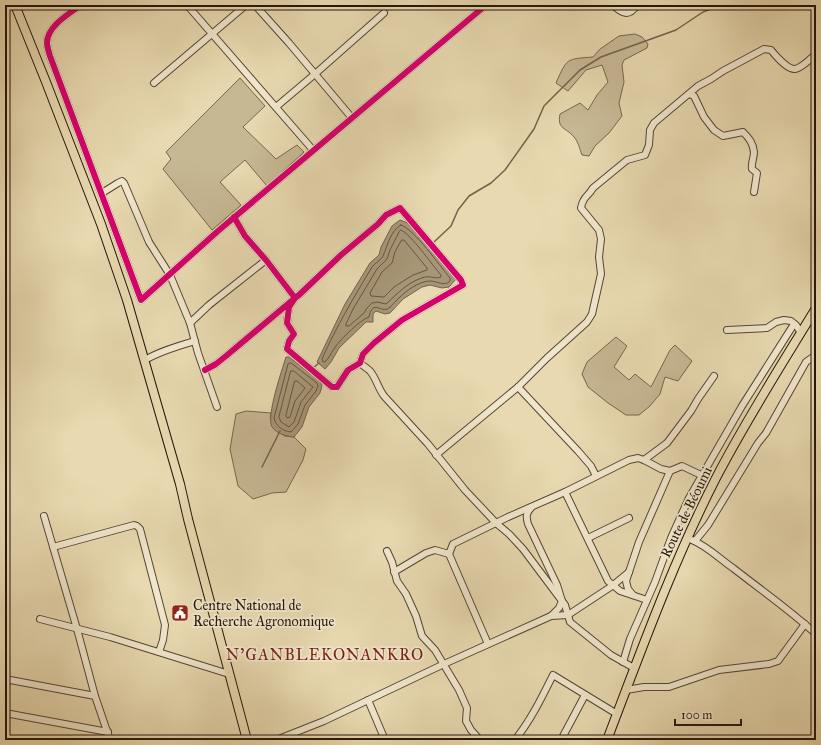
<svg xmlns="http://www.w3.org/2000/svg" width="821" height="745" viewBox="0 0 821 745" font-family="'IM FELL Great Primer',serif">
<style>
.green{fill:#c7b894;stroke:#76664e}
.water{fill:#a69677;stroke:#72624b}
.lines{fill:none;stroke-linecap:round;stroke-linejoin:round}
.shore{stroke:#665540;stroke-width:1}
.stream{stroke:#72624b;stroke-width:1.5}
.minor-casing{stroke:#564533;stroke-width:8}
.major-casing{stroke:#251409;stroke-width:10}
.minor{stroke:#f0e6cc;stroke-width:6}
.major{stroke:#e8d9b0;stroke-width:8}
.cycleway-casing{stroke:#f0e6cc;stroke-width:8}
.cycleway{stroke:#d6006c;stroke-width:6}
.labels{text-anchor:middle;stroke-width:3.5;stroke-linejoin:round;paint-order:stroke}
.street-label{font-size:14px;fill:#251409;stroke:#f0e6cc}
.poi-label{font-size:14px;fill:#251409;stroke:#f0e6cc;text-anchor:start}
.quarter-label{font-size:16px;letter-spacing:1px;fill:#7a1f14;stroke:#f0e6cc}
</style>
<rect width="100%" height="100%" fill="#e8d9b0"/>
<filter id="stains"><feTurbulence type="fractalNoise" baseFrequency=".005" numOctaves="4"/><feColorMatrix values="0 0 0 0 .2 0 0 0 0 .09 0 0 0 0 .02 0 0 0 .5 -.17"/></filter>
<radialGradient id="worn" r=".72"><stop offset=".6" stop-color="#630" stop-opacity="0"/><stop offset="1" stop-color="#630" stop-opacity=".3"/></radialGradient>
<g class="green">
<path d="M635,34L642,37L648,44L647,48L624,60L622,65L624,82L619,103L622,116L609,133L595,146L589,156L582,155C580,150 578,141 574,137C566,127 557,130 560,114L580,103L588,110L597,95L608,82L602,65L586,70L568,91L556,83C567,58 566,59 593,57L600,49L619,36Z"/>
<path d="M240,78L265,106L243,127L276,159L297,145L304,152L267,186L245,160L220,182L241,205L212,230L163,169L171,159L166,152Z"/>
<path d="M616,337L627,346L614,367L629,380L635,374L651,387L670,350L675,345L692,361L678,381L665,377L660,394L650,406L639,415H626L608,403L588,387L582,374L587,362Z"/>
<path d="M246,411L271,413L270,418L284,436L294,437L306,449L303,460L286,492L272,493L253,499L238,486L230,449L236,414Z"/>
</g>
<g class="water">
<path d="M400,220L408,223L456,279L449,287L442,288L430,285L422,287L403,299L390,313L385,314L376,311L373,314V322H366L339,348L331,362L325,369L317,362L345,304L370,263L379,255L381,247L392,226Z"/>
<path d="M286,357H289L320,381L322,386L320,393L309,407L302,427L294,437C286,436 277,434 272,427C266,416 282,370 286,357Z"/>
</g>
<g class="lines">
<g class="shore">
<path d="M401,225C414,229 440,266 450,278V281C444,287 437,281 430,281C420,281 407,290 400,297C396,300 393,305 389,308C381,314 373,298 369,317C360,320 342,338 336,346C332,351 330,357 325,362H323L322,359C336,327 354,297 372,267C375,263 381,260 383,256C388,245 390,231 401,225Z"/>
<path d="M401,230C411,234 432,265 441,275V277C436,279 431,276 425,277C409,281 398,293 386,304L377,302L372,303L367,308L364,313L349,326H346V324L353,309L377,269L387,259L390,250L399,232Z"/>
<path d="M402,240H404L427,268V270L413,275L394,287L384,297L371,296L370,293L382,272L392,263L395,252Z"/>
<path d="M291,363L317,383L318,386L316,391L305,405L298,424L291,432C282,431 276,426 274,418L288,364Z"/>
<path d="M291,371H294L313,387L301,402L294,422L289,427L281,422L279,417Z"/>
<path d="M295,381H297L305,388L295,401L290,417L287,418L286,416Z"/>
</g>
<g class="stream">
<path d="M434,242L451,226L458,210L469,196L491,183L505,170L534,129L544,106L580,70L601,57L676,30L703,12L721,5"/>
<path d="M313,368L319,363"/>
<path d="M262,467L280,431"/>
</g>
<g class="minor-casing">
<g id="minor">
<path d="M81,5C69,14 47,26 47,43C47,47 49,52 50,56L141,300L218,231L486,5"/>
<path d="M187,5L313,150"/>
<path d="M255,5L289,43L352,118"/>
<path d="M613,5C622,14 629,17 637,5"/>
<path d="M154,83L246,5"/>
<path d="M689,94L694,96L704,117L714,130L723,136L743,132C749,138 753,143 754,152C754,158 751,163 752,169L757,173L754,192"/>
<path d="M276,107L315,74L384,13"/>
<path d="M102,193L118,183L122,181L124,183L149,242L170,275L190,323L198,353L217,407"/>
<path d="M190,323L209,305L266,260"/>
<path d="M727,330L767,328L776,322L784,320L791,321L796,325L801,333"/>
<path d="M145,360C160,351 178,346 195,341"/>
<path d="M360,363C363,366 367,368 370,371C376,378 378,388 384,396L428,444L465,490L496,523L509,534L523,549L565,605L570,622L611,655L634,668"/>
<path d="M205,370L216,364L226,356L295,298L299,295L341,255L378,224L386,215L400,208L461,280L463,285L402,320L374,343L363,354L360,363L348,370L337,387H332L287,349L289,341L294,334L287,323L289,307L295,298L266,260L245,236L234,217"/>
<path d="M518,387L578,451L591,466L596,476"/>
<path d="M436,455L518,387L547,358L587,322L592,314L601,274L599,257L601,239L599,230L581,208C583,196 588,197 593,188L627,160L645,155L649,145L650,130L654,123L698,86L711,79L723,71L764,49L771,50C775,55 788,70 795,69C802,68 810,59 816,54"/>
<path d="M644,460L667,443L691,411L698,399L714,376"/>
<path d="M565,492L608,581L620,591L647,600"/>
<path d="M531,508C526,513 526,517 528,524L557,585L562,601L559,608L551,616"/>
<path d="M44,516L77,629L95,696"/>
<path d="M588,538L629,518"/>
<path d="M692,540C707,546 720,559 733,568C761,590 790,610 816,634"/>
<path d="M695,541L708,525L758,443L766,433L779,410L806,362L816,355"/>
<path d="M53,547L134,525L137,526L140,529L165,625L163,640L159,652"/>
<path d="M387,551L392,562L397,581L406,594L416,616L422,636L435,650L459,690L467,708L466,721L471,730L480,740"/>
<path d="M449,554L488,644"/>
<path d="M394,572L426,553L435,550L449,554L453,544L508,517L565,492L629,460L638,458L644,460L661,469L670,471L682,466L701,475"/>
<path d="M633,595L628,589L626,581L639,542L670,471"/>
<path d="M40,619L110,637L229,674"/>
<path d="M623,662L630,639L655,582L671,538L689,498L742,406L794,324"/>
<path d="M5,679L95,696L110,740"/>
<path d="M626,690L644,687H669L719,670L769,664L778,661L805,624"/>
<path d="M368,700L385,740"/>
<path d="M5,713L108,732"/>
<path d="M276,740L324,721L444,664L551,616L568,615L612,586L629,572"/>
<path d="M515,740C531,720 542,697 553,675L617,714"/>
<path d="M561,740L585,695"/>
</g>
</g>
<g class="major-casing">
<g id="major">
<path d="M15,5L46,82L101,224L127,300L180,484L188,519L247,740"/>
<path d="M607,740C641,651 673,562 716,478C746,420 782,364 816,308"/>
</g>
</g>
<use href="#minor" class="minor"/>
<use href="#major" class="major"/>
<g class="cycleway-casing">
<g id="cycleway">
<path d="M81,5C69,14 47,26 47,43C47,47 49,52 50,56L141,300L218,231L486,5"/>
<path d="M205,370L216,364L226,356L295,298L299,295L341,255L378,224L386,215L400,208L461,280L463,285L402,320L374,343L363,354L360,363L348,370L337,387H332L287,349L289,341L294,334L287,323L289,307L295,298L266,260L245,236L234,217"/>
</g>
</g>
<use href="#cycleway" class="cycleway"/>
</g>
<defs>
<g id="civic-square" transform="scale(0.9)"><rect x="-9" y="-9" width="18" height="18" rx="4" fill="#8f2418" stroke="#f0e6cc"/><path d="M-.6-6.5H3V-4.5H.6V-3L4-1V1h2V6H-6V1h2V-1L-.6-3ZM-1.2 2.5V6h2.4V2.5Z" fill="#fff"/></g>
</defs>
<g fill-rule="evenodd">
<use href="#civic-square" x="180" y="613"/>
</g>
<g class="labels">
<g class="street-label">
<text transform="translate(686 512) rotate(-64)" y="5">Route de Béoumi</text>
</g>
<g class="poi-label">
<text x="193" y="610">Centre National de<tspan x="193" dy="16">Recherche Agronomique</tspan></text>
</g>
<g class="quarter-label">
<text x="325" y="660">N'GANBLEKONANKRO</text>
</g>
</g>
<rect width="821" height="745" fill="none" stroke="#e8d9b0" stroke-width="20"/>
<rect x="6" y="6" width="809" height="733" fill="none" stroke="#251409" stroke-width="2"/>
<rect x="10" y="10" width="801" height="725" fill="none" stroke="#251409"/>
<path d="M675 719v6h66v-6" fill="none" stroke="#251409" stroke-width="2"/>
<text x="681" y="719" font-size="12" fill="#251409" stroke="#f0e6cc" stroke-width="3" paint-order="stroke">100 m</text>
<rect width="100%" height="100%" filter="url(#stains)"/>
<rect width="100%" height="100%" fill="url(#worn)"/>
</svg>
